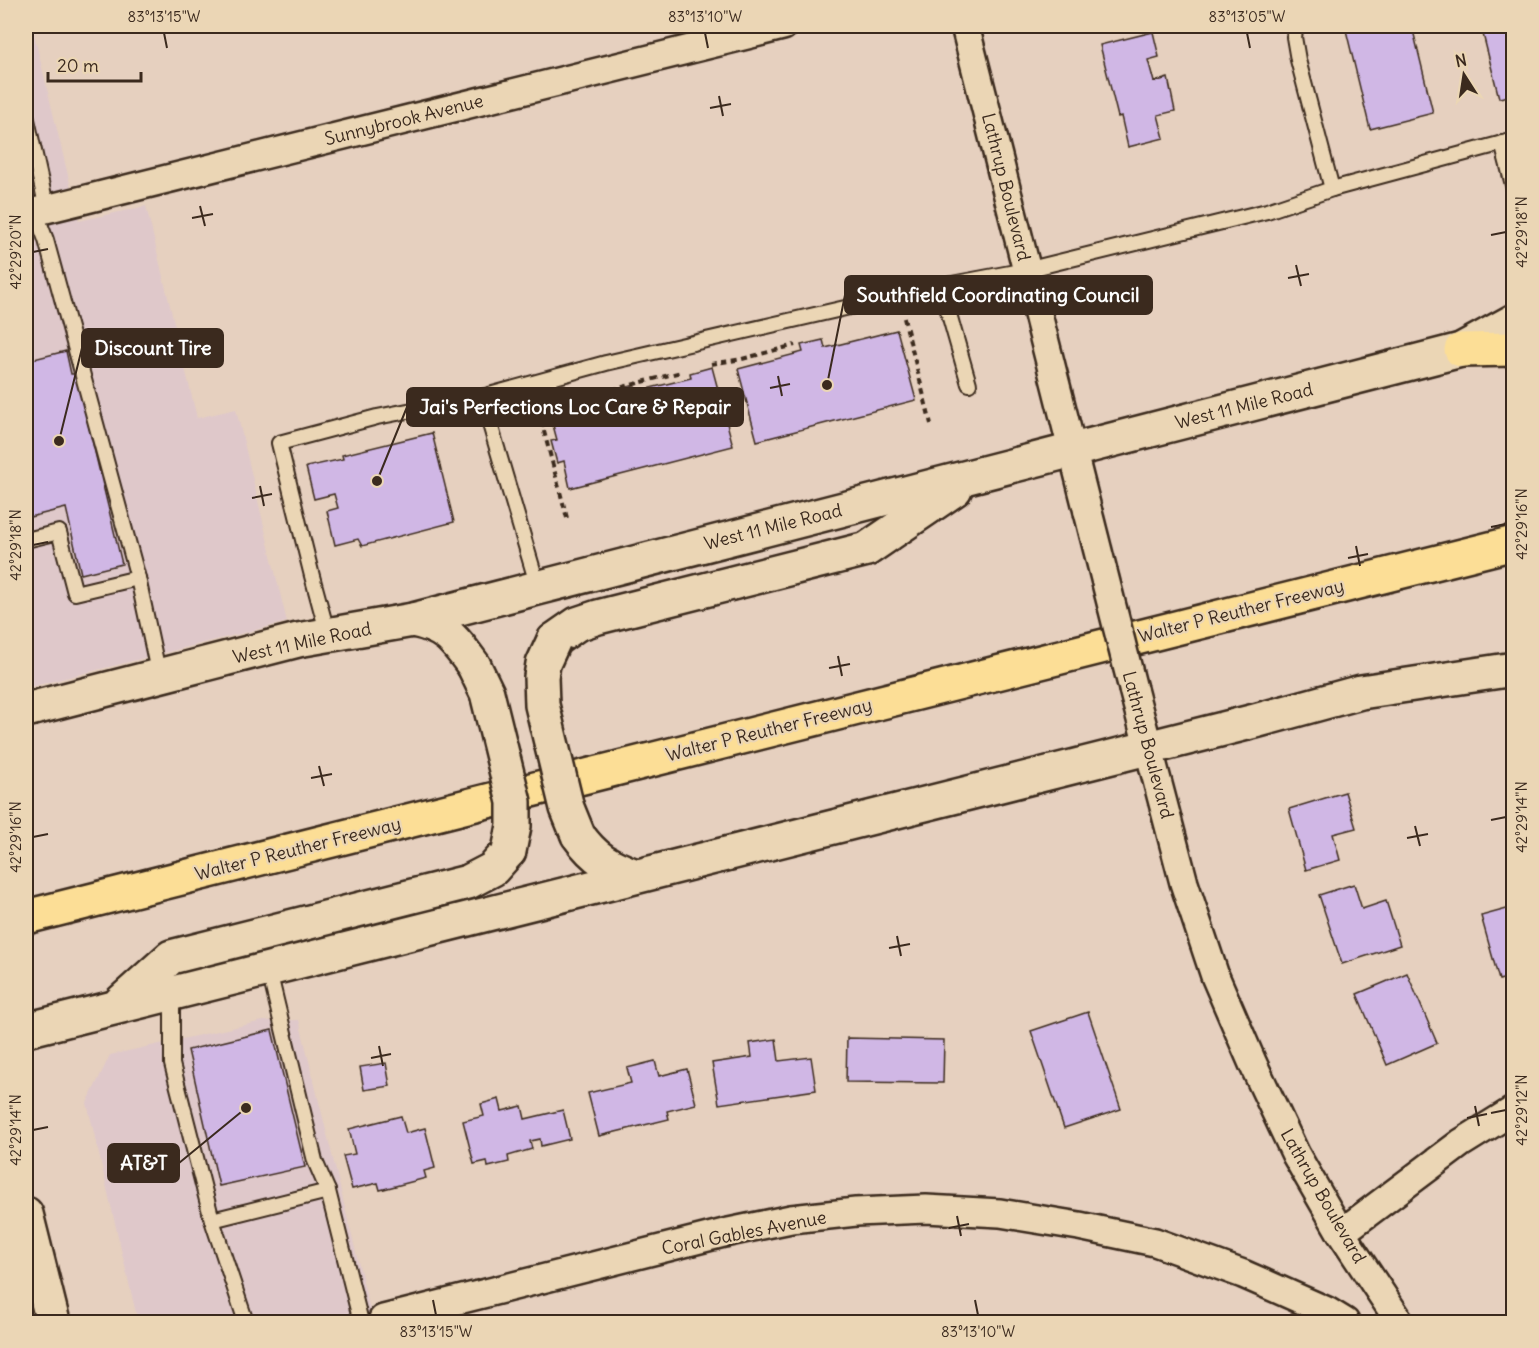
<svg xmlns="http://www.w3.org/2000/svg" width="1539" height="1348" viewBox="0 0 1539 1348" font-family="Delius,sans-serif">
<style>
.built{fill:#dfc8ca}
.building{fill:#d0b7e5;stroke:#3b2a1e;stroke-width:1.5}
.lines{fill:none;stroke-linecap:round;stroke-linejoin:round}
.service-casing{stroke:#3b2a1e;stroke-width:18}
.minor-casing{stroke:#3b2a1e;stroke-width:32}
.secondary-casing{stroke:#3b2a1e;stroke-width:38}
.motorway-casing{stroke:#3b2a1e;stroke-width:38}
.path{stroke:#3b2a1e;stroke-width:4;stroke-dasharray:6 4.5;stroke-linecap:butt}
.service{stroke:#ebd6b5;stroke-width:14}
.minor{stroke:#ebd6b5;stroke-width:27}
.secondary{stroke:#ebd6b5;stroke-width:33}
.motorway{stroke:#fcde96;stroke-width:33}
.minor-bridge-casing{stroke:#3b2a1e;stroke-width:32;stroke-linecap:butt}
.secondary-bridge-casing{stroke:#3b2a1e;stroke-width:38;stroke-linecap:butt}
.minor-bridge{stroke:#ebd6b5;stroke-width:27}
.secondary-bridge{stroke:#ebd6b5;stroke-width:33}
.ticks{fill:none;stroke:#3b2a1e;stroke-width:2}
.labels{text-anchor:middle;stroke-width:4.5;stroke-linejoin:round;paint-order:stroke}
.street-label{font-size:18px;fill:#3b2a1e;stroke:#ebd6b5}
.leader{fill:none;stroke:#3b2a1e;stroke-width:2}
.callout-dot{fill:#3b2a1e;stroke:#ebd6b5;stroke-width:2}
.callout{fill:#3b2a1e;stroke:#3b2a1e;stroke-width:2}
.callout-label{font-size:20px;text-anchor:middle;font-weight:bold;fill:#fff}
.neatline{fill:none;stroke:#3b2a1e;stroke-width:2}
.ticks-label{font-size:15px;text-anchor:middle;fill:#3b2a1e}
</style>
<rect width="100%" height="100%" fill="#e6d0bf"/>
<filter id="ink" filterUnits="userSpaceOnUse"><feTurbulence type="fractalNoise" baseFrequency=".0167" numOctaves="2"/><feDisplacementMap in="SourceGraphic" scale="12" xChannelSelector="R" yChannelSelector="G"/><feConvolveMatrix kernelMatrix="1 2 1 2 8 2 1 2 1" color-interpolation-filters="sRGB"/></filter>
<g filter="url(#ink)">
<g class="built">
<path d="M26,26H32L79,221L146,206L197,418L236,409L287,622L26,688Z"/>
<path d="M299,1020L373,1322H138L87,1103L110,1055L263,1021Z"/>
</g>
<g class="building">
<path d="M1345,26H1412L1433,113L1370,129Z"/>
<path d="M1481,26H1514V95L1499,98Z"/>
<path d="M1153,32L1159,57L1148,60L1154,82L1168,78L1175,111L1158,115L1164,138L1128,147L1121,116L1118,117L1100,45Z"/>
<path d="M897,330L916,400L757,441L738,369L803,352L801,345L823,340L825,348Z"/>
<path d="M66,351L71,374H76L122,564L81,574L66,508L26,518V361Z"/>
<path d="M712,367L733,446L570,488L564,461L557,463L551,441L557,440L550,414L615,397L613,391L632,386L634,392L691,378L690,373Z"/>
<path d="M432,433L454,522L362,546L358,539L335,545L327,511L338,508L334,494L314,499L306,467L343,459L342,455Z"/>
<path d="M1345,792L1356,828L1333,834L1340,860L1306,870L1289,809Z"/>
<path d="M1354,884L1362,909L1386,901L1400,945L1342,964L1319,895Z"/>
<path d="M1514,907V976L1499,980L1481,916Z"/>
<path d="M1407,973L1437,1043L1387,1065L1357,994Z"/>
<path d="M1088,1012L1121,1109L1064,1128L1031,1031Z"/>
<path d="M272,1030L305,1167L219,1186L188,1050Z"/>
<path d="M847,1038L944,1040L943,1083L846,1082Z"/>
<path d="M776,1039L779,1061L811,1057L816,1090L719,1104L712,1063L752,1057L750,1043Z"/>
<path d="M655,1061L659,1076L687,1069L696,1104L667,1111L669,1119L599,1136L588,1093L631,1083L627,1068Z"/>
<path d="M386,1063L390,1086L364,1090L360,1067Z"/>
<path d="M499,1099L502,1111L522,1106L525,1119L563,1110L570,1139L541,1146L540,1139L530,1141L532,1149L508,1156L509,1162L488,1167L487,1161L474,1164L463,1121L484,1116L481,1104Z"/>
<path d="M401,1116L406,1133L425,1128L435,1168L424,1171L426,1178L380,1190L378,1183L352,1189L343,1156L355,1154L349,1129Z"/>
</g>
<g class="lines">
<g class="service-casing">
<g id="service">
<path d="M1296,26L1294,37L1298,60L1332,189"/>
<path d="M26,115L47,209"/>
<path d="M1502,143L1514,189"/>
<path d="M941,286L969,384"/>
<path d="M26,540L59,532L75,593L138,578L46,240L35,211"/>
<path d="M138,578L159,676"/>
<path d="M538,587L482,397L606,363L941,286L1026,270L1267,211L1332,189L1514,140"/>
<path d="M328,635L312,576L279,443L377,417L433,406"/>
<path d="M172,994V1064L212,1220L246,1322"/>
<path d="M328,1191L361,1322"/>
<path d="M212,1220L328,1191L315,1161L268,967"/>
</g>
</g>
<g class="minor-casing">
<g id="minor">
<path d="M965,26L1088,512"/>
<path d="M26,214L783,26"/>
<path d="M1133,689L1184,883L1215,976L1253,1064L1296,1155L1341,1233L1400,1322"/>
<path d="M1341,1233L1461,1143L1514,1110"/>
<path d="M383,1319L724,1233L791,1219L856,1212L926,1209L1000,1213L1079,1226L1155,1242L1243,1274L1327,1311L1345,1322"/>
</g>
</g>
<g class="secondary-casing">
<g id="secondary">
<path d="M413,620C447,627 455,640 474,666"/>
<path d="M554,640L577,624L598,617L867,549L955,489"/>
<path d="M26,710L298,640L413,620L1461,350L1514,321"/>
<path d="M578,835C595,859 609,866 636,876"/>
<path d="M121,1002L171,957L468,882L493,869L509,851"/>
<path d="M26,1030L1255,721L1361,692L1514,669"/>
<path d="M26,1214L53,1322"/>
</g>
</g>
<g class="motorway-casing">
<g id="motorway">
<path d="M1461,350L1514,349"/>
<path d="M26,917L1514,543"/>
</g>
</g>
<g class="path">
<path d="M904,318L931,424"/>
<path d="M711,364L742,359L795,345"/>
<path d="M567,518L538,409L681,372"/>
</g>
<use href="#service" class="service"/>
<use href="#minor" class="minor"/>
<use href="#secondary" class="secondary"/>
<use href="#motorway" class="motorway"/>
<g class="minor-bridge-casing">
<path id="minor-bridge" d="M1088,512L1133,689"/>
</g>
<g class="secondary-bridge-casing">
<g id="secondary-bridge">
<path d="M554,640L543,664L541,677L542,705L567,808L578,835"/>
<path d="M474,666L487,693L514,802V826L509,851"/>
</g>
</g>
<use href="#minor-bridge" class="minor-bridge"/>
<use href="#secondary-bridge" class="secondary-bridge"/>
</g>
</g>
<path class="ticks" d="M164,33L167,48M705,33L708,48M1247,33L1250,48M719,96L723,116M710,108L731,104M200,206L205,226M192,218L213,214M1491,235L1506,232M33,252L48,249M1296,265L1301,286M1288,278L1309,274M778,376L782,396M770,388L790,384M260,486L264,506M252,498L272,494M1491,527L1506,524M33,545L48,542M1356,546L1360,566M1348,558L1368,554M838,656L842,676M829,668L850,664M319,766L324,786M311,778L332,774M1491,820L1506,817M1415,826L1420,846M33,837L48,834M1407,838L1428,834M897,936L901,956M889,948L910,944M379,1046L383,1066M371,1058L391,1054M1475,1106L1479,1126M1491,1113L1506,1110M1467,1118L1487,1114M33,1130L48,1127M957,1216L961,1236M949,1228L969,1224M433,1300L436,1315M975,1300L978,1315"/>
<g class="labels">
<g class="street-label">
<text transform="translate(404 120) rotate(-14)" y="6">Sunnybrook Avenue</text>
<text transform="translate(1006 187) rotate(76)" y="6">Lathrup Boulevard</text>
<text transform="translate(1244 406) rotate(-14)" y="6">West 11 Mile Road</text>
<text transform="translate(773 527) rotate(-14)" y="6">West 11 Mile Road</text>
<text transform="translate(1241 611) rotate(-14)" y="6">Walter P Reuther Freeway</text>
<text transform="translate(302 643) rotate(-12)" y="6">West 11 Mile Road</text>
<text transform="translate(769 730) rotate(-14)" y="6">Walter P Reuther Freeway</text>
<text transform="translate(1148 745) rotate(75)" y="6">Lathrup Boulevard</text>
<text transform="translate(298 849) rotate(-14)" y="6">Walter P Reuther Freeway</text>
<text transform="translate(1323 1196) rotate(60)" y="6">Lathrup Boulevard</text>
<text transform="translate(744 1233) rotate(-11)" y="6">Coral Gables Avenue</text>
</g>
</g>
<path class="leader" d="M827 385L845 295M59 441L82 348M377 481L407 407M246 1108L179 1163"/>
<g class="callout-dot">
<circle cx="827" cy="385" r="6"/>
<circle cx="59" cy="441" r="6"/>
<circle cx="377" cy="481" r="6"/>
<circle cx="246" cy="1108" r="6"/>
</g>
<g class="callout">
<rect x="845" y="276" width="307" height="38" rx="6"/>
<rect x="82" y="329" width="141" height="38" rx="6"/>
<rect x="407" y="388" width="336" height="38" rx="6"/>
<rect x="108" y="1144" width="71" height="38" rx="6"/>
</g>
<g class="callout-label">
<text x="998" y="302">Southfield Coordinating Council</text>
<text x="153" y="355">Discount Tire</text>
<text x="575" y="414">Jai's Perfections Loc Care &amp; Repair</text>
<text x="144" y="1170">AT&amp;T</text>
</g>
<rect width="1539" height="1348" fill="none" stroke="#ebd6b5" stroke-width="66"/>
<g transform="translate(1464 75) rotate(348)" stroke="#ebd6b5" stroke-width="4.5" paint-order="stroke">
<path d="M0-4.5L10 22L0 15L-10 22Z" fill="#3b2a1e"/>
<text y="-9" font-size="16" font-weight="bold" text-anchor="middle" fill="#3b2a1e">N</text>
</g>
<path d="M48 72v9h93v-9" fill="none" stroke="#3b2a1e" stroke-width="3"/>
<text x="57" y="72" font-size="18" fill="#3b2a1e" stroke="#ebd6b5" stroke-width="4.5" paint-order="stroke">20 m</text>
<rect x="33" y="33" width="1473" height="1282" class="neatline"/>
<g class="ticks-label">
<text x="164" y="22">83°13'15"W</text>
<text x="705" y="22">83°13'10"W</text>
<text x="1247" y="22">83°13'05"W</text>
<text transform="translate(1522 232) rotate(-90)" y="5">42°29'18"N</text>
<text transform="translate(16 252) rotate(-90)" y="5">42°29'20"N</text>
<text transform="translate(1522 524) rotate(-90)" y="5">42°29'16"N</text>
<text transform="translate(16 545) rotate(-90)" y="5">42°29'18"N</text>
<text transform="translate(1522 817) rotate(-90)" y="5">42°29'14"N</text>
<text transform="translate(16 837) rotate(-90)" y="5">42°29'16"N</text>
<text transform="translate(1522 1110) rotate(-90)" y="5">42°29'12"N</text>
<text transform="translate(16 1130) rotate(-90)" y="5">42°29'14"N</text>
<text x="436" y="1337">83°13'15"W</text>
<text x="978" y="1337">83°13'10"W</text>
</g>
</svg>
